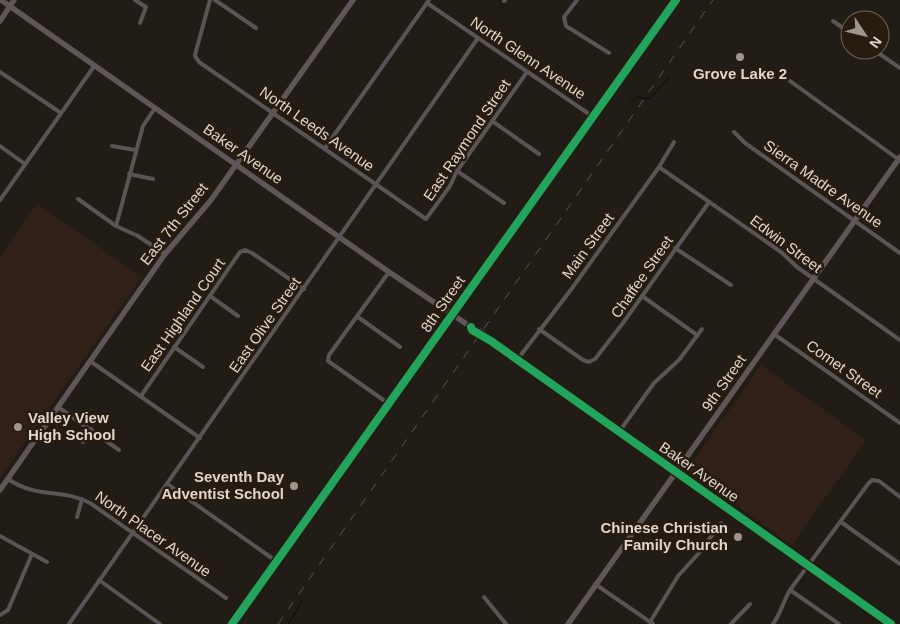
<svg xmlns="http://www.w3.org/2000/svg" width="900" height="624" viewBox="0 0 900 624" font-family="Helvetica,sans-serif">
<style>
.education{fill:#302018}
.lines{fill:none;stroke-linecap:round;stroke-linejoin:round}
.stream{stroke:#030d11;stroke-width:1}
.street{stroke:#5a5455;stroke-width:4}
.secondary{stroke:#5e5657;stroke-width:5.5}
.rail{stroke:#595452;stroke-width:1;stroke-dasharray:9 9;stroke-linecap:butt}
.cycleway-casing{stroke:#281c10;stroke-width:11}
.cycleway{stroke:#20a55d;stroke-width:8}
.poi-dot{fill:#9d958e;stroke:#281c10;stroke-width:2}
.labels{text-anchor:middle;stroke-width:5;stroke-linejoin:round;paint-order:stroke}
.street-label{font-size:15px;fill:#dfd6ce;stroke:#281c10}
.poi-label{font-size:15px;font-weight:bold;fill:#dfd6ce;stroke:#281c10;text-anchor:end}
</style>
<rect width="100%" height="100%" fill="#221c16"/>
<g class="education">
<path d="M37,204L142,277L0,478V257Z"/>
<path d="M761,365L866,440L792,545L687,470Z"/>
</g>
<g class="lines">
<g class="stream">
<path d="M630,102L638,97L650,99L667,79L670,78"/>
<path d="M288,624L302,602"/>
</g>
<g class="street">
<path d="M135,0L146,7L140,23"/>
<path d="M210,0L196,51L195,56L199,62L426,219L450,186L457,171L527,72"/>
<path d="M215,0L256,28"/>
<path d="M577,0L564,17L566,26L609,53"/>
<path d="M504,1L505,0"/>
<path d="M427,3L592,116"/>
<path d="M833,21L850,33"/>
<path d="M874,50L900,68"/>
<path d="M0,72L61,113"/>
<path d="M790,81L898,159"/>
<path d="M492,121L539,154"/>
<path d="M734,132L745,143L900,253"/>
<path d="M0,146L25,164"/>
<path d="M112,146L135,150"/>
<path d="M325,148L429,0"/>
<path d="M659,167L781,252L797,267L900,340"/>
<path d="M457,171L504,203"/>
<path d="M129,174L153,179"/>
<path d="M78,199L116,226L138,236L165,254"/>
<path d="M0,200L95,65"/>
<path d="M116,226L143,126L155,108"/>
<path d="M675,248L731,285"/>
<path d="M210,296L238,316"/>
<path d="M642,296L697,335"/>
<path d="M358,317L400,347"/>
<path d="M539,329L583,360L589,362L595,359L623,323L709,202"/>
<path d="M774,334L900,423"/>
<path d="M174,347L203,367"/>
<path d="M517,360L570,291L659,167L674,142"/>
<path d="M90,361L200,438"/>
<path d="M141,396L240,252L245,250L252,253L304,289"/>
<path d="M389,404L328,361L329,355L389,272"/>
<path d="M58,407L119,450"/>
<path d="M619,432L654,383L679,360L702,329"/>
<path d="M83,442L91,429"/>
<path d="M8,479C37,499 62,488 90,503L226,598"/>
<path d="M167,484L276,561"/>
<path d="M77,517L82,499"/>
<path d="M841,522L900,564"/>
<path d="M0,536L47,562"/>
<path d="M99,580L160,624"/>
<path d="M595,584L653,624"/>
<path d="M790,590L839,624"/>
<path d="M484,597L506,624"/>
<path d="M0,615L8,610L32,554"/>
<path d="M650,622L678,576L699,553L721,523"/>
<path d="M69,624L478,38"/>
<path d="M731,624L750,604"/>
<path d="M773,624C781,613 783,602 790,590L868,484L872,480L879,481L900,497"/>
</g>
<g class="secondary">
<path d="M1,0L389,272L471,327L482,332L491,341"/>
<path d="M0,21L14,0"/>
<path d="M471,327L472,330L491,341L891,624"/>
<path d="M0,490L165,254L211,200L353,0"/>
<path d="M232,624L676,0"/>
<path d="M568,624L900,157"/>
</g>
<path class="rail" d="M278,624L713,0"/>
<g class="cycleway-casing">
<g id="cycleway">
<path d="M471,327L472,330L491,341L891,624"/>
<path d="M232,624L676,0"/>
</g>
</g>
<use href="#cycleway" class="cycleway"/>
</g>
<g class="poi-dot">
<circle cx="740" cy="57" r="5"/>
<circle cx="18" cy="427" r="5"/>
<circle cx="294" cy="486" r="5"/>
<circle cx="738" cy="537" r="5"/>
</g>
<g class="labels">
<g class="street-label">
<text transform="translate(528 58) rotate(34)" y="5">North Glenn Avenue</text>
<text transform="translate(317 129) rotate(35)" y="5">North Leeds Avenue</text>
<text transform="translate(467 140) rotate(-56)" y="5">East Raymond Street</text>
<text transform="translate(243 154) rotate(35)" y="5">Baker Avenue</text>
<text transform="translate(823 184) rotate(35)" y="5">Sierra Madre Avenue</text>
<text transform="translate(174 224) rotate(-52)" y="5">East 7th Street</text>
<text transform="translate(786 244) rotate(37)" y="5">Edwin Street</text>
<text transform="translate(588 246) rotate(-54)" y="5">Main Street</text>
<text transform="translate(642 277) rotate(-55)" y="5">Chaffee Street</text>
<text transform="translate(443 304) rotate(-55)" y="5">8th Street</text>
<text transform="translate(183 315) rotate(-55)" y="5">East Highland Court</text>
<text transform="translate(265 325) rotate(-55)" y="5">East Olive Street</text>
<text transform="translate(844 369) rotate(35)" y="5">Comet Street</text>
<text transform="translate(724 383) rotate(-55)" y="5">9th Street</text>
<text transform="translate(699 472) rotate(35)" y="5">Baker Avenue</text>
<text transform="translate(153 534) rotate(35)" y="5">North Placer Avenue</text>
</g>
<g class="poi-label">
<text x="740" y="79" text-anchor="middle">Grove Lake 2</text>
<text x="28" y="423" text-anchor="start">Valley View<tspan x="28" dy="17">High School</tspan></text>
<text x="284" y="482">Seventh Day<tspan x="284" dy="17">Adventist School</tspan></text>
<text x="728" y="533">Chinese Christian<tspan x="728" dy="17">Family Church</tspan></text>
</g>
</g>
<g transform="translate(865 35) rotate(125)"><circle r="24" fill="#281c10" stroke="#71665c"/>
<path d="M0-4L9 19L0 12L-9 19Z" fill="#9d958e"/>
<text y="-8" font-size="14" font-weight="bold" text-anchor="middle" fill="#dfd6ce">N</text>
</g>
</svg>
